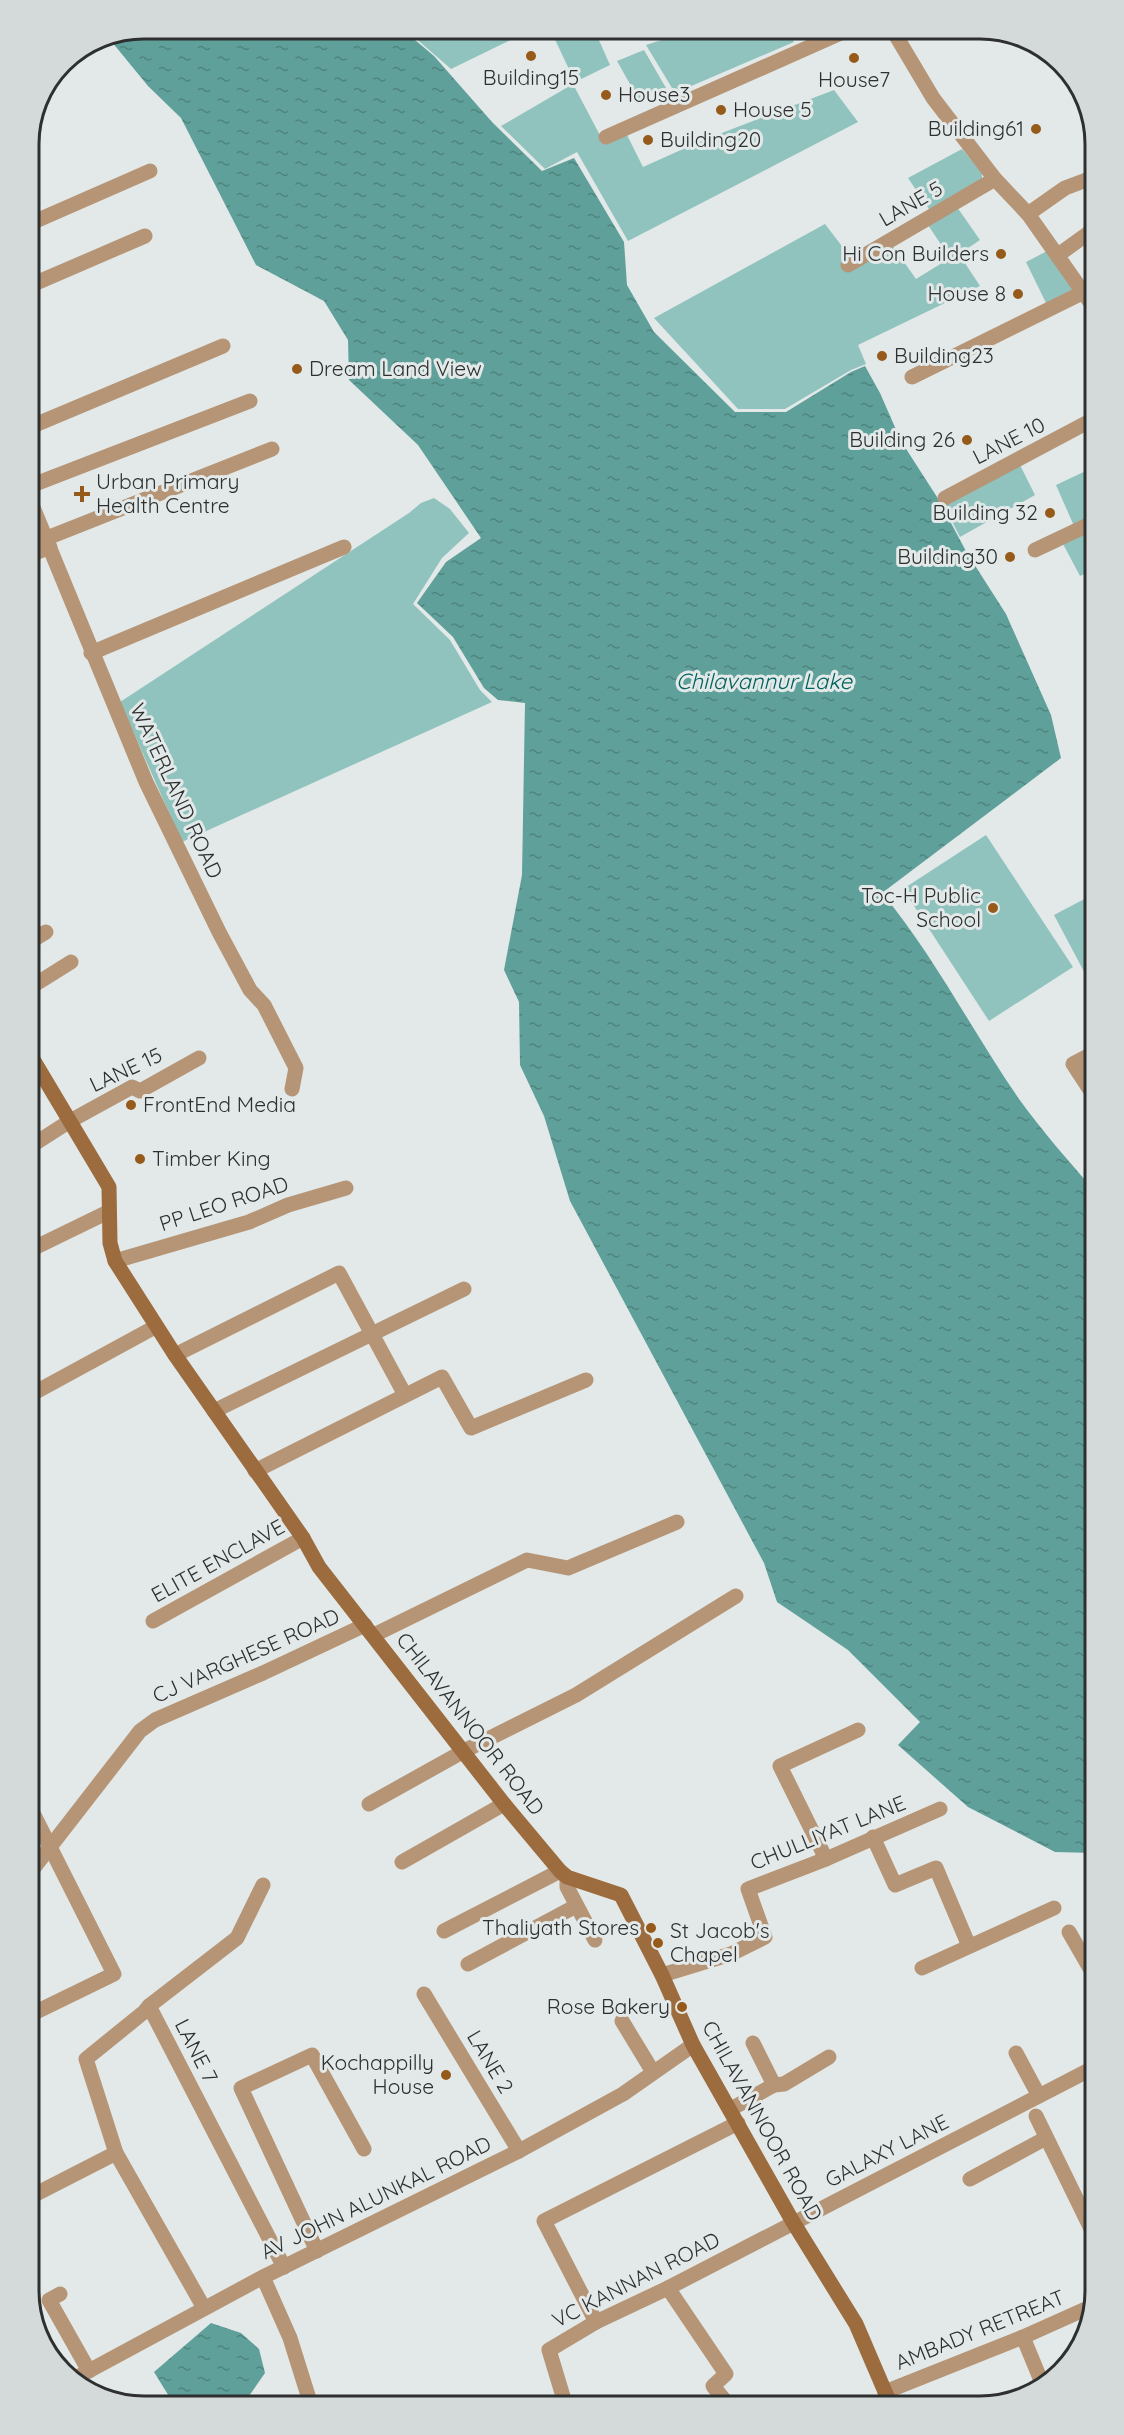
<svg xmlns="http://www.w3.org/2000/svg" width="1124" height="2435" viewBox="0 0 1124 2435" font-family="Quicksand,sans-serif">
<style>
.green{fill:#91c3be}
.water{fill:url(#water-ripples)}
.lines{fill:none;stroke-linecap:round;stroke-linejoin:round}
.street{stroke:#b69577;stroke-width:15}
.secondary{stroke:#9c6c3f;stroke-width:15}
.poi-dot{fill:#965b1b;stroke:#e2e9e8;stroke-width:2}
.labels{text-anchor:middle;stroke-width:6;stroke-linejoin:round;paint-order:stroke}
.poi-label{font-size:21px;fill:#2e3030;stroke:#e2e9e8;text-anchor:end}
.street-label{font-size:21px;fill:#2e3030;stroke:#e2e9e8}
.water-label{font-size:22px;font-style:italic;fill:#00625d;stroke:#e2e9e8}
.rim{fill:none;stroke:#2e3030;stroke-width:3}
</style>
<defs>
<pattern id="water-ripples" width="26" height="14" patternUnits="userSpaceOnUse" patternTransform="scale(1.5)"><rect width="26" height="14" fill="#5fa09a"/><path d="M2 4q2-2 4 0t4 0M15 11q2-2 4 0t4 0" fill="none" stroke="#4f837e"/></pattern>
</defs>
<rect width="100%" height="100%" fill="#e2e9e8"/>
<g class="green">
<path d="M405,29H533L451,69Z"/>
<path d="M555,29H594L610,65L575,82L551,31Z"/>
<path d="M696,29H788L794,42L675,93L646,45Z"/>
<path d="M644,50L666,88L639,100L617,61Z"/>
<path d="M573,84L604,143L626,133L643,167L701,141L834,90L858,122L628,241L577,152L545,169L501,126Z"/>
<path d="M962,149L982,173V179L931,212L908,178Z"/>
<path d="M957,207L980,240L959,254L980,286L858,345L866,364L851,370L785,409H738L654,318L825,224L851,258L892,245L916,279L950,258L928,225Z"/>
<path d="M1049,250L1075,285L1072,291L1046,303L1026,262Z"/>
<path d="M1020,465L1035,495L960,537L943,504Z"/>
<path d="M1090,469V518L1074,526L1056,485Z"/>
<path d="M434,498L450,509L469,533L442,558L413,604L450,640L480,690L492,702L182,842L120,702L409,513L421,503Z"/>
<path d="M1090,529L1091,571L1080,576L1062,542Z"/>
<path d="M986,835L1073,967L989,1021L903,889Z"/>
<path d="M1092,895V979L1089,981L1054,915Z"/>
</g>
<g class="water">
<path d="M144,29H402L434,56L492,122L542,171L574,158L624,242L627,285L654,332L735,412H786L851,372L865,366L880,393L901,441L937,497L967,553L1006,614L1051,715L1061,758L882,893C935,957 972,1031 1019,1099C1042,1131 1067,1159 1092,1188L1094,1853L1055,1852L968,1807L898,1745L920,1722L848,1650L777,1602L764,1563L570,1201L544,1116L520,1065L519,1002L504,970L522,875L525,703L498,700L484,688L453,637L417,603L446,562L481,538L418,445L349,380L348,340L324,301L256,265L181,118L148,86L107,36Z"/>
<path d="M211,2323L241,2333L259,2349L265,2373L242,2406H175L154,2372Z"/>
</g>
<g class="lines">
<g class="street">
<path d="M892,29L933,98L995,179L1028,214L1090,302"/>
<path d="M606,137L850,29"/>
<path d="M1028,214L1065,188L1089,179"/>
<path d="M29,224L150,171"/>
<path d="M1058,255L1090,232"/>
<path d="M848,265L995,179"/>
<path d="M29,286L145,236"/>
<path d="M912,377L1084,292"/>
<path d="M30,427L223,346"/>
<path d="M30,486L250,401"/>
<path d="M945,498L1090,421"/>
<path d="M30,500L146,782L219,932L250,990L264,1005L296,1068L292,1089"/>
<path d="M47,538L272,449"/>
<path d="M1035,550L1090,524"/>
<path d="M30,555L50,547"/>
<path d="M91,653L344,547"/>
<path d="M31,941L46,932"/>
<path d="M31,987L71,962"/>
<path d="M1092,1054L1073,1064L1092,1093"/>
<path d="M31,1146L70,1121L132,1087L140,1091L199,1058"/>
<path d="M32,1249L108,1212"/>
<path d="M115,1261L249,1222L288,1205L346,1188"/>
<path d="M175,1355L339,1273L405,1395"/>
<path d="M32,1394L155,1327"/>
<path d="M214,1411L464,1289"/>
<path d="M255,1471L442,1377L471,1428L586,1380"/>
<path d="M153,1621L303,1538"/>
<path d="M374,1635L527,1560L568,1568L677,1522"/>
<path d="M369,1804L464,1751L576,1695L736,1596"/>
<path d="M33,1813L114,1974L34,2013"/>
<path d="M873,1837L895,1885L936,1868L969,1946"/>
<path d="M826,1859L780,1766L858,1730"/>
<path d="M402,1862L504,1804"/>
<path d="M33,1869L140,1731L155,1720L263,1673L365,1625"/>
<path d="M567,1877V1887L595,1940"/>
<path d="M263,1885L237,1938L149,2006L284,2267"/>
<path d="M444,1931L560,1871"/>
<path d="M1069,1932L1095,1977"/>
<path d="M468,1964L576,1906"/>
<path d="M922,1968L1054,1908"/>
<path d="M662,1975L731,1954L765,1937L748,1889L826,1859L940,1809"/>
<path d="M424,1994L519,2151"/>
<path d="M622,2021L653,2072"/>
<path d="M1016,2053L1039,2096"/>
<path d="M774,2085L784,2084L829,2057"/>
<path d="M731,2109L774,2085L753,2043"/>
<path d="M1036,2116L1095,2237"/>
<path d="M116,2153L86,2059L144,2012L149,2006"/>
<path d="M970,2179L1046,2138"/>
<path d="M34,2195L116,2153L204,2308"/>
<path d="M317,2251L241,2088L312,2055L364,2149"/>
<path d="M263,2277L290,2338L311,2405"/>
<path d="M668,2288L726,2374L713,2386L726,2402"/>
<path d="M60,2294L49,2300L89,2371"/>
<path d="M596,2322L544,2221L738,2123"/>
<path d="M1023,2337L1042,2383"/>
<path d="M72,2380L263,2277L519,2151L623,2094L693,2045"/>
<path d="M885,2392L1023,2337L1090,2307"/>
<path d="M565,2403L549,2350L596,2322L668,2288L1095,2067"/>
</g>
<path class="secondary" d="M31,1056L109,1187L110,1243L115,1261L175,1355L303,1538L319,1567L504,1804L560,1871L567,1877L621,1895L662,1975L693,2045L793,2222L856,2324L889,2401"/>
</g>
<g class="poi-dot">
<circle cx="531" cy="56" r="6"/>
<circle cx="854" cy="58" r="6"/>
<circle cx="606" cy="95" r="6"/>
<circle cx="721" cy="110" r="6"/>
<circle cx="1036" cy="129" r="6"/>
<circle cx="648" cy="140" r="6"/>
<circle cx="1001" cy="254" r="6"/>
<circle cx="1018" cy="294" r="6"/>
<circle cx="882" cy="356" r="6"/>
<circle cx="297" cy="369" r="6"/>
<circle cx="967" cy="440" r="6"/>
<path d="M79 485h6v6h6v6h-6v6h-6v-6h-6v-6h6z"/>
<circle cx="1050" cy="513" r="6"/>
<circle cx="1010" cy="557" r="6"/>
<circle cx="993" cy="908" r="6"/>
<circle cx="131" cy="1105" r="6"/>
<circle cx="140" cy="1159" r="6"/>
<circle cx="651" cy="1928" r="6"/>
<circle cx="658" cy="1943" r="6"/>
<circle cx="682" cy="2007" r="6"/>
<circle cx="446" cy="2075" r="6"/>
</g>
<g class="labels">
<g class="poi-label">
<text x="531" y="85" text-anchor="middle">Building15</text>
<text x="854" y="87" text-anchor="middle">House7</text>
<text x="618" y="102" text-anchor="start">House3</text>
<text x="733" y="117" text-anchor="start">House 5</text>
<text x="1024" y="136">Building61</text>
<text x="660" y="147" text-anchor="start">Building20</text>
<text x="989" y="261">Hi Con Builders</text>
<text x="1006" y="301">House 8</text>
<text x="894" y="363" text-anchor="start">Building23</text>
<text x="309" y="376" text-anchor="start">Dream Land View</text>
<text x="955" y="447">Building 26</text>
<text x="96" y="489" text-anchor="start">Urban Primary<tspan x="96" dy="24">Health Centre</tspan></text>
<text x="1038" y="520">Building 32</text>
<text x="998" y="564">Building30</text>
<text x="981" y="903">Toc-H Public<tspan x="981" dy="24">School</tspan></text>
<text x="143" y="1112" text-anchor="start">FrontEnd Media</text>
<text x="152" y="1166" text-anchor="start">Timber King</text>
<text x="639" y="1935">Thaliyath Stores</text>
<text x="670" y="1938" text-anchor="start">St Jacob's<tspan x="670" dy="24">Chapel</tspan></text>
<text x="670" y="2014">Rose Bakery</text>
<text x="434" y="2070">Kochappilly<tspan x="434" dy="24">House</tspan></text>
</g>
<g class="street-label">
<text transform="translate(911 204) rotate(-30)" y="7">LANE 5</text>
<text transform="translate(1009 441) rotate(-27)" y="7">LANE 10</text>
<text transform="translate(176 791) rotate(65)" y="7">WATERLAND ROAD</text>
<text transform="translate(126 1070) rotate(-25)" y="7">LANE 15</text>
<text transform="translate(224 1204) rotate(-18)" y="7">PP LEO ROAD</text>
<text transform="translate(218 1561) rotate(-29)" y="7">ELITE ENCLAVE</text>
<text transform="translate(246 1656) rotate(-24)" y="7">CJ VARGHESE ROAD</text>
<text transform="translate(470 1724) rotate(52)" y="7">CHILAVANNOOR ROAD</text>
<text transform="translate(828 1833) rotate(-22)" y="7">CHULLIYAT LANE</text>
<text transform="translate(196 2051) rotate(63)" y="7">LANE 7</text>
<text transform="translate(490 2062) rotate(59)" y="7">LANE 2</text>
<text transform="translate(762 2121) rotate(61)" y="7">CHILAVANNOOR ROAD</text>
<text transform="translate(887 2151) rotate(-27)" y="7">GALAXY LANE</text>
<text transform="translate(376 2198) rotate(-26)" y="7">AV JOHN ALUNKAL ROAD</text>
<text transform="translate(636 2280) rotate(-27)" y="7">VC KANNAN ROAD</text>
<text transform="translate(980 2330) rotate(-22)" y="7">AMBADY RETREAT</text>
</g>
<g class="water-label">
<text x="764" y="689">Chilavannur Lake</text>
</g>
</g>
<path d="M0 0H1124V2435H0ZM144 39H980A105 105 0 0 1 1085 144V2291A105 105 0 0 1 980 2396H144A105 105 0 0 1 39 2291V144A105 105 0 0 1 144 39Z" fill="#d4dad9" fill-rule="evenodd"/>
<path class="rim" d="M144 39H980A105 105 0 0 1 1085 144V2291A105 105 0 0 1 980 2396H144A105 105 0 0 1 39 2291V144A105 105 0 0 1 144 39Z"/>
</svg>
